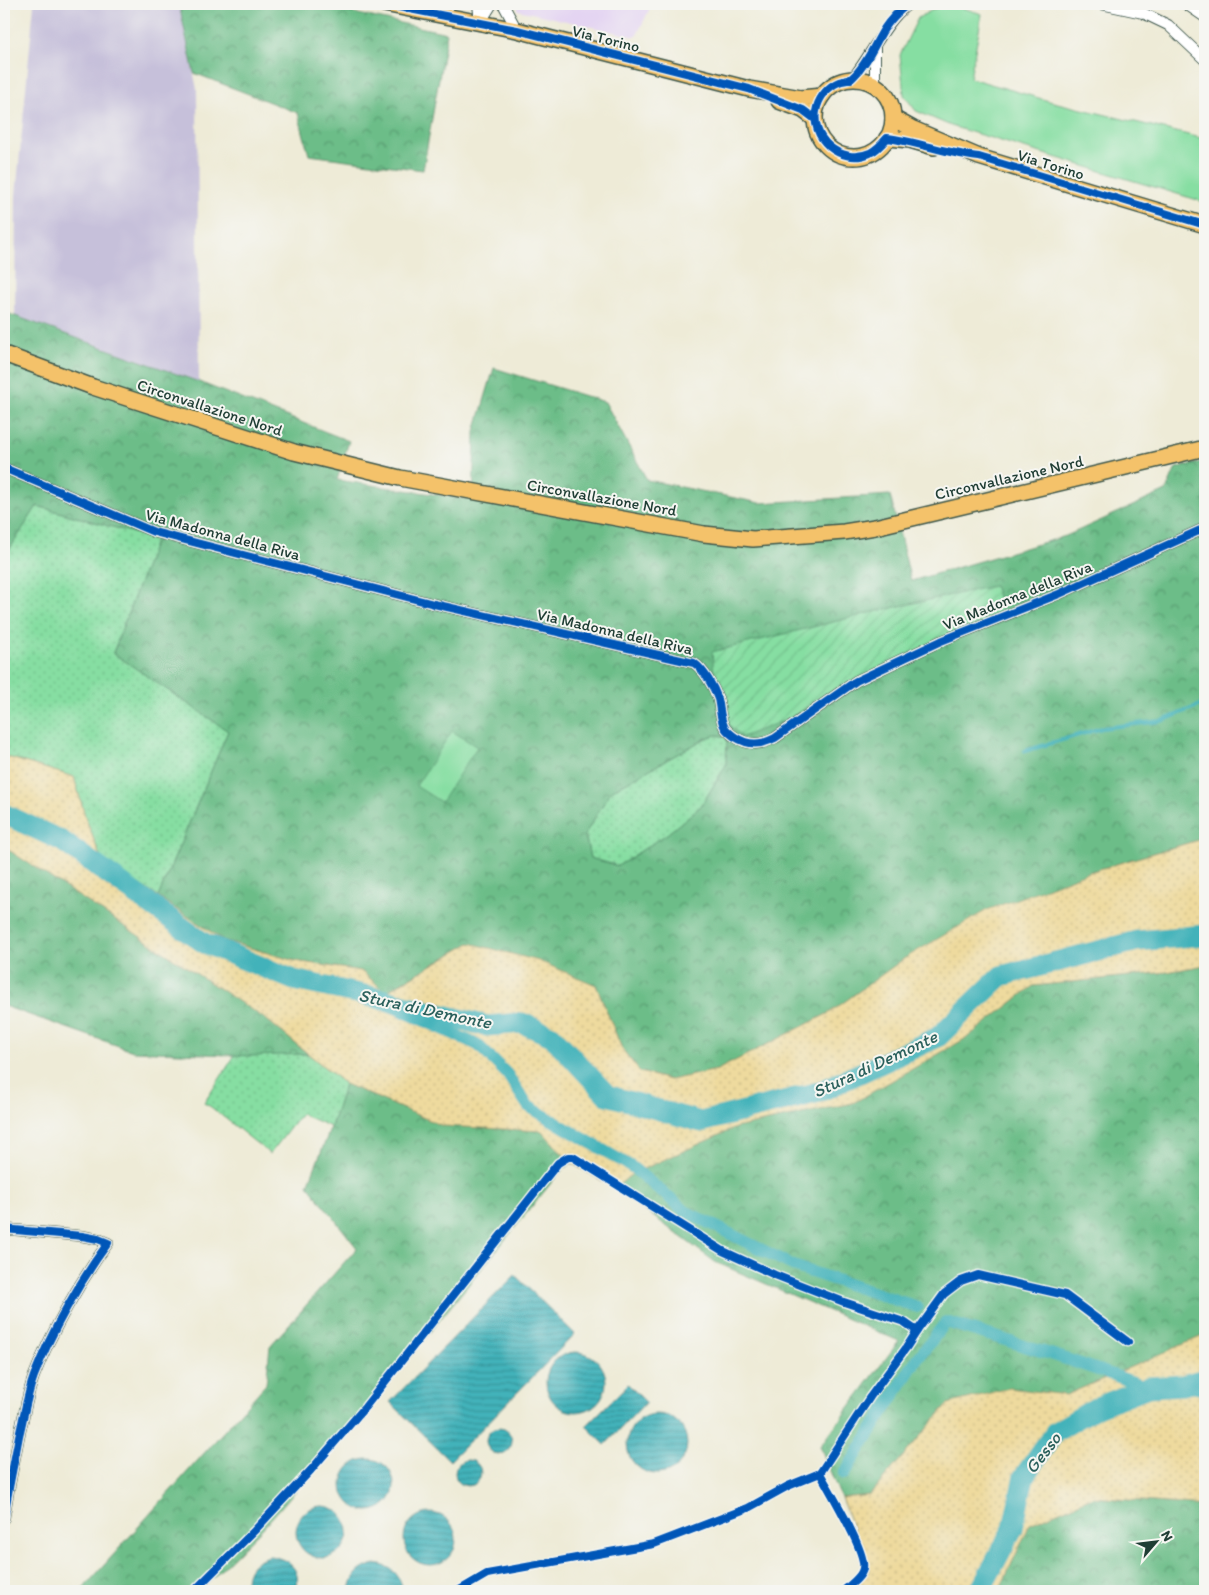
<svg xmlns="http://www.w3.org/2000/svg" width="1209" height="1595" viewBox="0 0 1209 1595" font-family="Itim,sans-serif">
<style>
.built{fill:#e3d3f2}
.industrial{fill:#c6c0da}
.grass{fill:url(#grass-dots);stroke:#528e6b}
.forest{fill:url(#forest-crowns);stroke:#467d5e;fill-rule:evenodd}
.sand{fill:url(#sand-dots);stroke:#868c69}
.garden{fill:url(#garden-furrows);stroke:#528e6b}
.pitch{fill:#86dea2;stroke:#528e6b}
.water{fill:url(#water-rules);stroke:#307877}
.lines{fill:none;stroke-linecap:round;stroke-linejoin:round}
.stream{stroke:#42b2ba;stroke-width:4}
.canal{stroke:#42b2ba;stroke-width:12}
.river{stroke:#42b2ba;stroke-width:21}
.street-casing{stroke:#3e574c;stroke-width:12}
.primary-casing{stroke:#3e574c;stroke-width:18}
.street{stroke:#fff;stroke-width:10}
.primary{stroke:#f4c26a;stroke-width:15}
.cycleway-casing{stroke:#f6f6f2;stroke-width:11}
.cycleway{stroke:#0057b8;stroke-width:8}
.labels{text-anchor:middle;stroke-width:4;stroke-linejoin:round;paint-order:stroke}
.street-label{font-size:16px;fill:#1f3d34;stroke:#f6f6f2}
.water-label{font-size:18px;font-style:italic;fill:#2a605c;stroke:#f6f6f2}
</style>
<defs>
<pattern id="grass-dots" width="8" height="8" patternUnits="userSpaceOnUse" patternTransform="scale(1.25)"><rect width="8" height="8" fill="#86dea2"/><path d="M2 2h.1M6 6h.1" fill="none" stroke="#73bf8c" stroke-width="1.8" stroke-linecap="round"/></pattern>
<pattern id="forest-crowns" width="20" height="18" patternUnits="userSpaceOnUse" patternTransform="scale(1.25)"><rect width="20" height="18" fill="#6cbd88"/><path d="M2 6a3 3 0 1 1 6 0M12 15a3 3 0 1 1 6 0" fill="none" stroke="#589b70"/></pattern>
<pattern id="sand-dots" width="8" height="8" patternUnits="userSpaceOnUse" patternTransform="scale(1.25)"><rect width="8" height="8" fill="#eeda9e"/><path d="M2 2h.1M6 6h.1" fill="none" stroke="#ccbc89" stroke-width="1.8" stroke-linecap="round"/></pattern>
<pattern id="garden-furrows" width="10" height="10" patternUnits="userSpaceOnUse" patternTransform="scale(1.25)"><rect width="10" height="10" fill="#86dea2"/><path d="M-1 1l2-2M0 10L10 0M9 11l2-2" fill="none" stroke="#73bf8c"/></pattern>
<pattern id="water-rules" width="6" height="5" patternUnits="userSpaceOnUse" patternTransform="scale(1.25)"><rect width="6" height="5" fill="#42b2ba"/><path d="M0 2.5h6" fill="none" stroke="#379298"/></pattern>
</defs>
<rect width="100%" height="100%" fill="#f6f6f2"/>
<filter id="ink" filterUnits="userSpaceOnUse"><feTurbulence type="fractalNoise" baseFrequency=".02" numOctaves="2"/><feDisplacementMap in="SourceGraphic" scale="10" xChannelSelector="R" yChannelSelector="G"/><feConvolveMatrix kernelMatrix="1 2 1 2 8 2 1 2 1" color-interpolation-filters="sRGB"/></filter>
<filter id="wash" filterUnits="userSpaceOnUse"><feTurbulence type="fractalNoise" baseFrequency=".0096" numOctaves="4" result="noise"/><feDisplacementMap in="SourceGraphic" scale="20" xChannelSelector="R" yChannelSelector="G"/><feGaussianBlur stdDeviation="1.12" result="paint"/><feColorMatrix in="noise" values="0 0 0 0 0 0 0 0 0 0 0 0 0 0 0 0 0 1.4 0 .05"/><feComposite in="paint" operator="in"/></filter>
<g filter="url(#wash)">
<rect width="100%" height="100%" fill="#eeebd7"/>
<path class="built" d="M518,4H652L636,37L518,10Z"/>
<path class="industrial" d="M34,4H179L197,89L199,382L15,317L16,195Z"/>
<g class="grass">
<path d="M37,506L156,539L113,653L228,731L158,897L101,859L85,816L74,777L4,756V558Z"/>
<path d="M716,735L727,736L726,765L701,806L667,834L618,866L590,858L585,834L611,791L706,738Z"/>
<path d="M308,1054L345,1084L331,1127L301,1114L270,1154L211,1107L204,1103L235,1055Z"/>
</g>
<g class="forest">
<path d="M179,4H312L447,33L423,170L309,155L298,113L194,73Z"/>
<path d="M4,312L199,382L349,441L337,480L473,500L475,431L494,368L605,402L647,480L760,503L890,495L911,581L1066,536L1166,491L1176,468L1205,461V838L1086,873L905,958L829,1013L717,1070L670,1080L640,1072L622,1049L596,985L470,943L385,992L361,971L295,961L223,940L158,897L228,731L113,653L156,539L37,506L4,558ZM994,586L1004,612L829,694L790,718L712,652L882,610ZM716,735L727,737L726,765L701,806L667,834L618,866L590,858L585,834L611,791L706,738Z"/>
<path d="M4,847L267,1020L308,1054L252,1056L133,1051L4,1006Z"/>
<path d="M1205,965V1335L1066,1395L1012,1389L948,1404L870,1495L841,1498L820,1446L899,1341L715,1262L615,1188L632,1174L735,1128L853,1103L968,1037L1033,986L1167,972Z"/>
<path d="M345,1084L443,1126L542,1131L571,1163L560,1172L374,1401L262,1529L200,1591H81L266,1384L270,1346L357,1248L308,1185L331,1127Z"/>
<path d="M1092,1497L1205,1506V1591H999L1030,1524Z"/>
</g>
<g class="sand">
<path d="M4,756L74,777L85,816L101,859L223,940L295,961L361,971L386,992L470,943L539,961L596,985L622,1049L640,1072L670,1080L717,1070L829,1013L905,958L987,910L1086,873L1205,838V965L1167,972L1033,986L968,1037L853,1103L735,1128L632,1174L615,1188L571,1163L542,1131L443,1126L345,1084L267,1020L4,847Z"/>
<path d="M1205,1335V1506L1092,1497L1030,1524L999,1591H847L870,1570L841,1498L870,1495L948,1404L1009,1388L1066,1395Z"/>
</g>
<path class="garden" d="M994,586L1004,613L829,694L790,718L742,737L725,721L715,683L712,652L882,610Z"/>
<g class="pitch">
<path d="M943,4H950L982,14L970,78L1049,101L1205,139V196L1204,202L951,126L916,111L904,95L900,55L918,18Z"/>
<path d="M452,731L477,747L441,802L416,786Z"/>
</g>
<g class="water">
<path d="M515,1275L575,1334L450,1461L390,1402Z"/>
<circle cx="576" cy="1382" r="30"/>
<path d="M628,1384L646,1402L605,1445L586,1426Z"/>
<circle cx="657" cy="1444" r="30"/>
<circle cx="499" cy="1441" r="13"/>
<circle cx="368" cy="1485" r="26"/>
<circle cx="468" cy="1473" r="13"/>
<circle cx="322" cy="1532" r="26"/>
<circle cx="430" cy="1539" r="26"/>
<path d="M270,1556C290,1559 302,1570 296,1591H247C243,1572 252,1560 270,1556Z"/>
<path d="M375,1564C392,1566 400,1574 403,1591H350C352,1575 359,1568 375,1564Z"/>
</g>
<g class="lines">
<path class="stream" d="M1025,751L1102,728L1162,721L1205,703"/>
<g class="canal">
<path d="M369,996L478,1045L507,1074L528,1106L632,1167L685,1211L796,1267L917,1307"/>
<path d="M1183,1385L1205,1390"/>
<path d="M844,1474L915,1362L946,1322L1057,1356L1148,1387"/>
</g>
<g class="river">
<path d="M4,814L62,841L204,943L294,980L369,996L487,1026L522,1023L552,1036L607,1095L701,1122L819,1092L938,1037L1001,976L1137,941L1205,935"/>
<path d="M980,1591L1013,1528L1024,1476L1055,1432L1097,1407L1148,1387L1183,1385L1205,1379"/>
</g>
</g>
</g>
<g filter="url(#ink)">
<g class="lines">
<g class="street-casing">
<g id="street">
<path d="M478,4L480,23"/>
<path d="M503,4L517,30"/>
<path d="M1101,4L1143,13L1168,25L1205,60"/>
<path d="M1186,4L1205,17"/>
<path d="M441,15L451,4"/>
<path d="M480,23L492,4"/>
<path d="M875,47V85"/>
<path d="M852,79C872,55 883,24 908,4"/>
<path d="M4,468L154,532L434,604L694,663C704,670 714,687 718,699C720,707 720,718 724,726C726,731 731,734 735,737C749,746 761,745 775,738L856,681L941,641L1059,594L1205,528"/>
<path d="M4,1229L82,1236L98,1239L108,1243C80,1281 51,1332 34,1376C27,1395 24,1416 19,1436C14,1463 8,1490 4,1518"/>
</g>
</g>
<g class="primary-casing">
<g id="primary">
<path d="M384,4L517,30L749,89L801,98L822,96"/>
<circle cx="854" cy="118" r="39"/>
<path d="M779,101L803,110L815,119"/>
<path d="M893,118L913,129L979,157L1205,225"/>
<path d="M887,138L910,140L934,147"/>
<path d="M4,354L93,387L294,452L400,478L704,534L753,539L844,532L875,527L1205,448"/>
</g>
</g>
<use href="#street" class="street"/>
<use href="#primary" class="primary"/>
<g class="cycleway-casing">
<g id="cycleway">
<path d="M384,4L517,30L749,89L803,110L815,119"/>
<path d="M908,4C900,10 890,20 884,29C874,45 867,64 853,77C850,81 844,80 839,82C829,86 820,96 817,107C808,138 841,166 870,153C878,149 882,144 887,138C919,142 948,154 979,157L1205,225"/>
<path d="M4,468L154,532L434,604L694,663C704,670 714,687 718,699C720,707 720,718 724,726C726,731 731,734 735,737C749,746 761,745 775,738L856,681L941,641L1059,594L1205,528"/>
<path d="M4,1229L82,1236L98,1239L108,1243C80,1281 51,1332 34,1376C27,1395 24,1416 19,1436C14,1463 8,1490 4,1518"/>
<path d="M820,1473C829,1490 867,1552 863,1568C862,1577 850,1585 843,1591"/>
<path d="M194,1591L254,1531L311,1470L365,1407L558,1163L568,1157H573L723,1251L775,1275L844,1302L904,1322L917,1331"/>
<path d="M458,1591L487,1574L654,1544L748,1508L788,1486L820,1473L870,1397L906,1348L917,1331L944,1294L961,1281L978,1275L1065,1295L1128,1342"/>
</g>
</g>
<use href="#cycleway" class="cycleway"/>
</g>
</g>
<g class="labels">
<g class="street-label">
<text transform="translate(606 38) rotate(14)" y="6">Via Torino</text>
<text transform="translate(1051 164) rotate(17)" y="6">Via Torino</text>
<text transform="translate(210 407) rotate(18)" y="6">Circonvallazione Nord</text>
<text transform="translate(1009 477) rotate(-13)" y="6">Circonvallazione Nord</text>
<text transform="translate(602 497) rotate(10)" y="6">Circonvallazione Nord</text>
<text transform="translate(223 534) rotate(15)" y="6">Via Madonna della Riva</text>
<text transform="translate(1017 595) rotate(-22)" y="6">Via Madonna della Riva</text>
<text transform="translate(615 631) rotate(13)" y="6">Via Madonna della Riva</text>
</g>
<g class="water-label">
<text transform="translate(425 1009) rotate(12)" y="6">Stura di Demonte</text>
<text transform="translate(875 1064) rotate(-25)" y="6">Stura di Demonte</text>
<text transform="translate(1043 1453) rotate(-52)" y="6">Gesso</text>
</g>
</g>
<rect width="1209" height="1595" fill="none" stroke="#f6f6f2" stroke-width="20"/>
<g transform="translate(1156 1542) rotate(62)" stroke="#f6f6f2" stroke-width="4" paint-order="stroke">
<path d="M0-4L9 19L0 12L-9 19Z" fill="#1f3d34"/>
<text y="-8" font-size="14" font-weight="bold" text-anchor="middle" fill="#1f3d34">N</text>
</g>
</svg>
